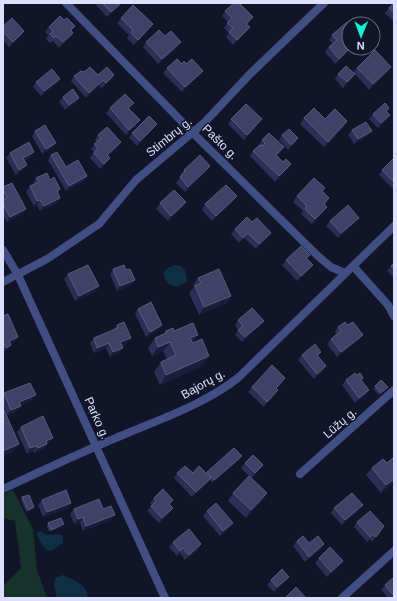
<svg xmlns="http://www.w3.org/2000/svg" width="397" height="601" viewBox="0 0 397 601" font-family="Arial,sans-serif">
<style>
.green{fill:#16322a}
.water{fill:#0f2f45}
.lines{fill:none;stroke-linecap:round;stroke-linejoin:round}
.street{stroke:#414e84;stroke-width:8}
.wall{fill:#2d2e55}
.shaded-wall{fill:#1a1c3b}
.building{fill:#404167;stroke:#585a7e}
.labels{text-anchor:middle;stroke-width:3;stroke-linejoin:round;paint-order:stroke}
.street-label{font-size:12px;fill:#dce0fd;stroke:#121428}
</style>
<rect width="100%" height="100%" fill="#121428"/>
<path class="green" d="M13,490L33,529L37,570L47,598H3V586L21,568L15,521L3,518V494Z"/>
<g class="water">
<path d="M174,265C185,265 186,271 187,282L176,287L168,284L163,274L166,269Z"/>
<path d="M40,531L47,535L59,534L63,536V543L53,550L48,551L44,548L36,534Z"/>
<path d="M63,575C73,580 88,584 88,598H57L54,585L55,578Z"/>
</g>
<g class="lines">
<g class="street">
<path d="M66,3L193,133L319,257L331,267L345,273"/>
<path d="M3,250L18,275L165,598"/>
<path d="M353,266L388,305L394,316"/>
<path d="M3,282L47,259L99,224L136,180L205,122L250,74L324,3"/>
<path d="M300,474L394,390"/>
<path d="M3,489C43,470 82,452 123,435C163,418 205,404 239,377L394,226"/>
<path d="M342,598L394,551"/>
</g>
</g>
<g class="wall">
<path d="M94,3H123L107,17Z"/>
<path d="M394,3V22L385,13L389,8Z"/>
<path d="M225,11L249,23L247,25L246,32L233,45L226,37L229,33L224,28L228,22L222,16Z"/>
<path d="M121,18L149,29L134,45L127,38L129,35L117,23Z"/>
<path d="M64,20L75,26L71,31L73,33L70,38L59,48L53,41L50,43L46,39L48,35L45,32L49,27Z"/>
<path d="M349,25V44L345,47L348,50L344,55L335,64L325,52L329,47L333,44L329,40L332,35Z"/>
<path d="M3,26L24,31L21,36L9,47L3,40Z"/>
<path d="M146,42L177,47L158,64L143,47Z"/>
<path d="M182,64H186L203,71L199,76L182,92L163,73L167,68Z"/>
<path d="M357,68L388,72L369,90L355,74L351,79L343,88L335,79L338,74L353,73Z"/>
<path d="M84,72L98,75L111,80L102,88L99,86L86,98L71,81L74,76Z"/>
<path d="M36,82L56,84L41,96L33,87Z"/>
<path d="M63,97L76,103L65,110L59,102Z"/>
<path d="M110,108L129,109L136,125L126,135L106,113Z"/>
<path d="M389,108L387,111L386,120L378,128L369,119L373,114Z"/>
<path d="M304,118L347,121L344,127L324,147L300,124Z"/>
<path d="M231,119L258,124L244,140L228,124Z"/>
<path d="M157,124L153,129L137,146L129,138L132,133Z"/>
<path d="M352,130L368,136L354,144L348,135Z"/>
<path d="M35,131L52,148L42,154L32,136Z"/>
<path d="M98,135L121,142L117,147L108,156L106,163L100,169L90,158L94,152L91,149L97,142L95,140Z"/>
<path d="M282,135L298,138L295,143L288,150L279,140Z"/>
<path d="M262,140L284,147L280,152L276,156L283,162L291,164L288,169L275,182L250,156L253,151L259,145Z"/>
<path d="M34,152L31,157L24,161L23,170L16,175L6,158L10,153Z"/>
<path d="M51,155L66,167L87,176L83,181L66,191L48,160Z"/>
<path d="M394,161V190L379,175L382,170Z"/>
<path d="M210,166L206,171L185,192L176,183L181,176L180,175L184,170Z"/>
<path d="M36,178L60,189L58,193L60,198L56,203L40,211L37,205L34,206L26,192L30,186L34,184L33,183Z"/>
<path d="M3,187L26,209L22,214L7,222L3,216Z"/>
<path d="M323,191L329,198L324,204L323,212L312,224L301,214L303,211L293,202L297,196Z"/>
<path d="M233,201L212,221L202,210L205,204Z"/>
<path d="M160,203L182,207L168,221L156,209Z"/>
<path d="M330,221L355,223L338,238L326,226Z"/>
<path d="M235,229L267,238L256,249L244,238L239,243L231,234Z"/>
<path d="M310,255L307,259L309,270L297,281L282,265L286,260Z"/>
<path d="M394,263V278L387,271L391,266Z"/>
<path d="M113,269L126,270L135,280L131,285L117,291L110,274Z"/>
<path d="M68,274L99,286L95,292L75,301L64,279Z"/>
<path d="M198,278L231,296L226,303L199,315L189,293L194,287L193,285Z"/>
<path d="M138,309L159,330L146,337L135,314Z"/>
<path d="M3,316L15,342L10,344L7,350L3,352Z"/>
<path d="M238,320L260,326L242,342L235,335L238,330L235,325Z"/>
<path d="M117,325L127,343L122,346L119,353L110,357L106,348L94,353L90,343L94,338L113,330Z"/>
<path d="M338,327L359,340L337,357L327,344L331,339L336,334L335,332Z"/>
<path d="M166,331H174L193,343L203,366L160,385L154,372L161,362L167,359L163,351L152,356L148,348L155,338L164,334Z"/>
<path d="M321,352L318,356L323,371L314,379L298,360L302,355Z"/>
<path d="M346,380H361L369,390L365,395L355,403L342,385Z"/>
<path d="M282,383L276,389L274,395L264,407L248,392L252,387Z"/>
<path d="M375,386L388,387L386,389L379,395L373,389Z"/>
<path d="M4,393L32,400L21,405L17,411L7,415L3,405V394Z"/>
<path d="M21,427L49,443L47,444L44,449L34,453L33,451L27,454L17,432Z"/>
<path d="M394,457V482L381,493L366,475L372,468L387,463Z"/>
<path d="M240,459L212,483L210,480L207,483L192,497L174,478L177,473H206L207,472Z"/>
<path d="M245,463L263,465L259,470L252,478L267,493L262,501L246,518L228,501L233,493L249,476L241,468Z"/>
<path d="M22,497L32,510L26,512L21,500Z"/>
<path d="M154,498L173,500L170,504L169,513L159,523L147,511L152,505L150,503Z"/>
<path d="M42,500L68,508L43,517L38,505Z"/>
<path d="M334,508L359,510L342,525L331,513Z"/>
<path d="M74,509H103L111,520L83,531L80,523L74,524L70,514Z"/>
<path d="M207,511L229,528L220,536L203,516Z"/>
<path d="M357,522L384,526L372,542L370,539L367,542L354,527Z"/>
<path d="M48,523L64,524L62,527L49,532L47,526Z"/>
<path d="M297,541L309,543L324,544L321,549L305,562L293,546Z"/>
<path d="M173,542L198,550L185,560L180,553L177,556L169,547Z"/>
<path d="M319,558L339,566L327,577L315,563Z"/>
<path d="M289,577L285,582L274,592L267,585L271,580Z"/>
<path d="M394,577V598H388L381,590L385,585Z"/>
</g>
<g class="shaded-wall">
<path d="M121,3H123L107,17L111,12Z"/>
<path d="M153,24L149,29L134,45L138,40Z"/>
<path d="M250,27L246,32L233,45L237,40Z"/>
<path d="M24,31L21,36L9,47L13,42Z"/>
<path d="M73,33L70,38L59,48L63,42Z"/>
<path d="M181,42L177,47L158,64L162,59Z"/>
<path d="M349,42V44L341,51L344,46Z"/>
<path d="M391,67L388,72L369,90L373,84Z"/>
<path d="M203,71L199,76L182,92L185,87Z"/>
<path d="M355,74L351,79L343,88L347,82Z"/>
<path d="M114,75L111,80L102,88L106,83Z"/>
<path d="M60,79L56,84L41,96L44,91Z"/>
<path d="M103,80L99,86L86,98L89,93Z"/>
<path d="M79,98L76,103L65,110L69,105Z"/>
<path d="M390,115L386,120L378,128L381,123Z"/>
<path d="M262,119L258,124L244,140L247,135Z"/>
<path d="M140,120L136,125L126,135L129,130Z"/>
<path d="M347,121L344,127L324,147L328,142Z"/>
<path d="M157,124L153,129L137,146L140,141Z"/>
<path d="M372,131L368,136L354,144L358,139Z"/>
<path d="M298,138L295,143L288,150L291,145Z"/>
<path d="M121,142L117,147L103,160L107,155Z"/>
<path d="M56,143L52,148L42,154L46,149Z"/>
<path d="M284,147L280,152L272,160L276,155Z"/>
<path d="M34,152L31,157L19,163L23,158Z"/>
<path d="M110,158L106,163L100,169L104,164Z"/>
<path d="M291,164L288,169L275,182L279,176Z"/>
<path d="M27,165L23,170L16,175L19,170Z"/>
<path d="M210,166L206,171L185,192L188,187Z"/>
<path d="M87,176L83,181L66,191L69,186Z"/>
<path d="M237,196L233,201L212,221L216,216Z"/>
<path d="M60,198L56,203L40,211L44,206Z"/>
<path d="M40,200L37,205L34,206L37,201Z"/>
<path d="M186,202L182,207L168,221L171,216Z"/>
<path d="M327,207L323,212L312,224L315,219Z"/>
<path d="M26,209L22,214L7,222L10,217Z"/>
<path d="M359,218L355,223L338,238L341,233Z"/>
<path d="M248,233L244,238L239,243L243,238Z"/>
<path d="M271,233L267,238L256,249L259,244Z"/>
<path d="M313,265L309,270L297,281L301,276Z"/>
<path d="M135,280L131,285L117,291L120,286Z"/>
<path d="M99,286L95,292L75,301L79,296Z"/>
<path d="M231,296L226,303L199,315L204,307Z"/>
<path d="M264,321L260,326L242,342L245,337Z"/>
<path d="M162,325L159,330L146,337L150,332Z"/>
<path d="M198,335L192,344L190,338Z"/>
<path d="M363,335L359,340L337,357L341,352Z"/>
<path d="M18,337L15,342L5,346L9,341Z"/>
<path d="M131,338L127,343L117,347L120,342Z"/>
<path d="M170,342L163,351L152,356L158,347Z"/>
<path d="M109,343L106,348L94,353L97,348Z"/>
<path d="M11,345L7,350L3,352L6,348Z"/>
<path d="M123,348L119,353L110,357L113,352Z"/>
<path d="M209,356L203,366L160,385L166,375Z"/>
<path d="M326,366L323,371L314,379L317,374Z"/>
<path d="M285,378L282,383L272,393L276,388Z"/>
<path d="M278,390L274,395L264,407L267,402Z"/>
<path d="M369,390L365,395L355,403L359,398Z"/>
<path d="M36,395L32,400L16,407L19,402Z"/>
<path d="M21,406L17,411L7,415L11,410Z"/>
<path d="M53,438L49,443L47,444L44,449L34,453L38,448L46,441Z"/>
<path d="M19,444L12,453L3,457V451Z"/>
<path d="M37,446L33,451L27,454L30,448Z"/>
<path d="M242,456L240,459L212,483L214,480Z"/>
<path d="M263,465L259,470L252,478L255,473Z"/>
<path d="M211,478L207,483L192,497L196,492Z"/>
<path d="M394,479V482L381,493L386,485Z"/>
<path d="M267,493L262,501L246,518L251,510Z"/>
<path d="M71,503L68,508L43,517L47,512Z"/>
<path d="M363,505L359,510L342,525L345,520Z"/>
<path d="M34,507L32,510L26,512L28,510Z"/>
<path d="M173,508L169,513L159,523L162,518Z"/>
<path d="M115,515L111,520L83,531L86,526Z"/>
<path d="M83,517L80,523L74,524L78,519Z"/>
<path d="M233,523L229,528L220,536L223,531Z"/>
<path d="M64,524L62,527L49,532L51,530Z"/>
<path d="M201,544L198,550L185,560L189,555Z"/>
<path d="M324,544L321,549L305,562L309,557Z"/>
<path d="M183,548L180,553L177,556L180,551Z"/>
<path d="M343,561L339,566L327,577L331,572Z"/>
<path d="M289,577L285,582L274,592L277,587Z"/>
</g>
<g class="building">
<path d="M102,3H121L111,12Z"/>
<path d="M234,3H239L253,17L246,24L250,27L237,40L229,32L233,28L227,23L232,18L225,11Z"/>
<path d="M394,3V13L389,8Z"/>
<path d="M133,5L153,24L138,40L131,33L133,30L121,18Z"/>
<path d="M60,16L64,20L67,18L75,26L71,30L73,33L63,42L56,36L54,38L50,34L53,31L49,27Z"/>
<path d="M12,18L24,31L13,42L3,32V26Z"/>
<path d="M347,22L349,25V42L344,46L348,50L339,59L329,47L337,40L332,35Z"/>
<path d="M159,30L165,36L171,31L181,42L162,59L146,42Z"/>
<path d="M375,50L391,67L373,84L357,68Z"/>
<path d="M177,59L182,64L184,61L186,64L192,59L203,71L185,87L167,68Z"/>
<path d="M346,66L355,74L347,82L338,74Z"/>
<path d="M90,67L98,75L107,67L114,75L106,83L103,80L89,93L74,76L81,71L84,72Z"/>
<path d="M52,69L60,79L44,91L36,82Z"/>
<path d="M73,89L79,98L69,105L63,97Z"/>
<path d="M125,94L134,103L128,108L140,120L129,130L110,108Z"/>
<path d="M385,103L389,108L386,111L390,115L381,123L373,114Z"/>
<path d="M246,104L262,119L247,135L231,119Z"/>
<path d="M314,108L325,119L335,109L347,121L328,142L304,118Z"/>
<path d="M149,116L157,124L140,141L132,133Z"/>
<path d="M366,122L372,131L358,139L352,130Z"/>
<path d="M45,125L56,143L46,149L35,131Z"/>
<path d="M107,127L121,142L107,155L110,158L104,164L94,153L98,148L94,144L101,138L98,135Z"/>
<path d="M289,129L298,138L291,145L282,135Z"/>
<path d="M269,133L284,147L276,155L283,162L286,159L291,164L279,176L253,151L260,145L263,146L265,143L262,140Z"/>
<path d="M29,142L34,152L23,158L27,165L19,170L10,153Z"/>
<path d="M57,152L66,167L78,160L87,176L69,186L51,155Z"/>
<path d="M200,155L210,166L188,187L180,177L185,172L184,170Z"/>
<path d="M393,159L394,161V182L382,170Z"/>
<path d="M47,173L50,180L54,177L60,189L57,191L60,198L44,206L40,200L37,201L30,186L39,182L36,178Z"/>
<path d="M314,178L325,188L322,191L329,198L324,204L327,207L315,219L305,209L307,206L297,196Z"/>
<path d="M12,183L26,209L10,217L3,204V200L7,198L3,189V187Z"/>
<path d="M226,185L237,196L216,216L205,204Z"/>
<path d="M174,190L186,202L171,216L160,203Z"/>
<path d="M348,205L359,218L341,233L330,221Z"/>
<path d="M247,217L252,222L257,218L271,233L259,244L248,233L243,238L235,229Z"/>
<path d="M301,246L310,255L306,258L313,265L301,276L286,260Z"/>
<path d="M394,263V269L391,266Z"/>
<path d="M88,265L99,286L79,296L68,274Z"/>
<path d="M124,265L126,270L130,269L135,280L120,286L113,269Z"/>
<path d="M219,269L231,296L204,307L195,286L201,283L198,278Z"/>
<path d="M151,302L162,325L150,332L138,309Z"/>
<path d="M252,308L264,321L245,337L238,330L243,326L238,320Z"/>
<path d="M8,314L18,337L9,341L11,345L6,348L3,342V316Z"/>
<path d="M124,322L131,338L120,342L123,348L113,352L109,343L97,348L94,338L118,328L117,325Z"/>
<path d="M345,322L348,325L353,322L363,335L341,352L331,339L341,331L338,327Z"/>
<path d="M193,323L198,335L190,338L193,343L202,339L209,356L166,375L161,362L176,355L170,342L158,347L155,338L166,333V331L173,328L174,331Z"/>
<path d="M315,344L321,352L317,355L326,366L317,374L302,355Z"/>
<path d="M272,365L285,378L276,388L278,390L267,402L252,387Z"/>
<path d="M355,373L357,375L360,373L363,378L361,380L369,390L359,398L346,380Z"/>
<path d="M381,380L388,387L381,393L375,386Z"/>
<path d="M30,383L36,395L19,402L21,406L11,410L4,393Z"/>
<path d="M3,408L19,444L3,451Z"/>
<path d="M43,416L53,438L46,441L47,444L38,448L37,446L30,448L21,427Z"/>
<path d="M234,448L242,456L214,480L207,472Z"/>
<path d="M253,455L263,465L255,473L245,463Z"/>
<path d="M394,457V479L386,485L372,468L383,459L387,463Z"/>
<path d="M185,466L193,473L199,466L211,478L196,492L177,473Z"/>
<path d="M249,476L267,493L251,510L233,493Z"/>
<path d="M163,489L173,500L169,504L173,508L162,518L151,506L156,501L154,498Z"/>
<path d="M66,490L71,503L47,512L42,500Z"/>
<path d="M352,493L363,505L345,520L334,508Z"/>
<path d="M29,495L34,507L28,510L22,497Z"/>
<path d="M99,499L103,509L111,506L115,515L86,526L83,517L78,519L74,509Z"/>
<path d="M216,503L233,523L223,531L207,511Z"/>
<path d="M370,511L384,526L376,537L373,534L370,537L357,522Z"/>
<path d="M61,518L64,524L51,530L48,523Z"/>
<path d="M189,529L201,544L189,555L183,548L180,551L173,542Z"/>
<path d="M303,536L309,543L318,536L324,544L309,557L297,541Z"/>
<path d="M330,547L343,561L331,572L319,558Z"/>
<path d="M282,569L289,577L277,587L271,580Z"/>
<path d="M394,577V596L385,585Z"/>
<path d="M296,587L305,597L304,598H287L286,597Z"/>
</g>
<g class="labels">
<g class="street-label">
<text transform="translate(169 137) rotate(-39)" y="4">Stimbrų g.</text>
<text transform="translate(220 142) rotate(45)" y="4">Pašto g.</text>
<text transform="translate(203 384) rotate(-29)" y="4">Bajorų g.</text>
<text transform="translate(97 418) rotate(66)" y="4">Parko g.</text>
<text transform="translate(340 423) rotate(-41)" y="4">Lūžų g.</text>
</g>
</g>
<rect width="397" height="601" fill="none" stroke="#dce0fd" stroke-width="8"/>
<g transform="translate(361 36) rotate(181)"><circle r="19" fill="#121428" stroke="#63667d"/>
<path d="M0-3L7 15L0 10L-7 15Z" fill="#16efd2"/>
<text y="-6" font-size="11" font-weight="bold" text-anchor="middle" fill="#dce0fd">N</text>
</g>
</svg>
